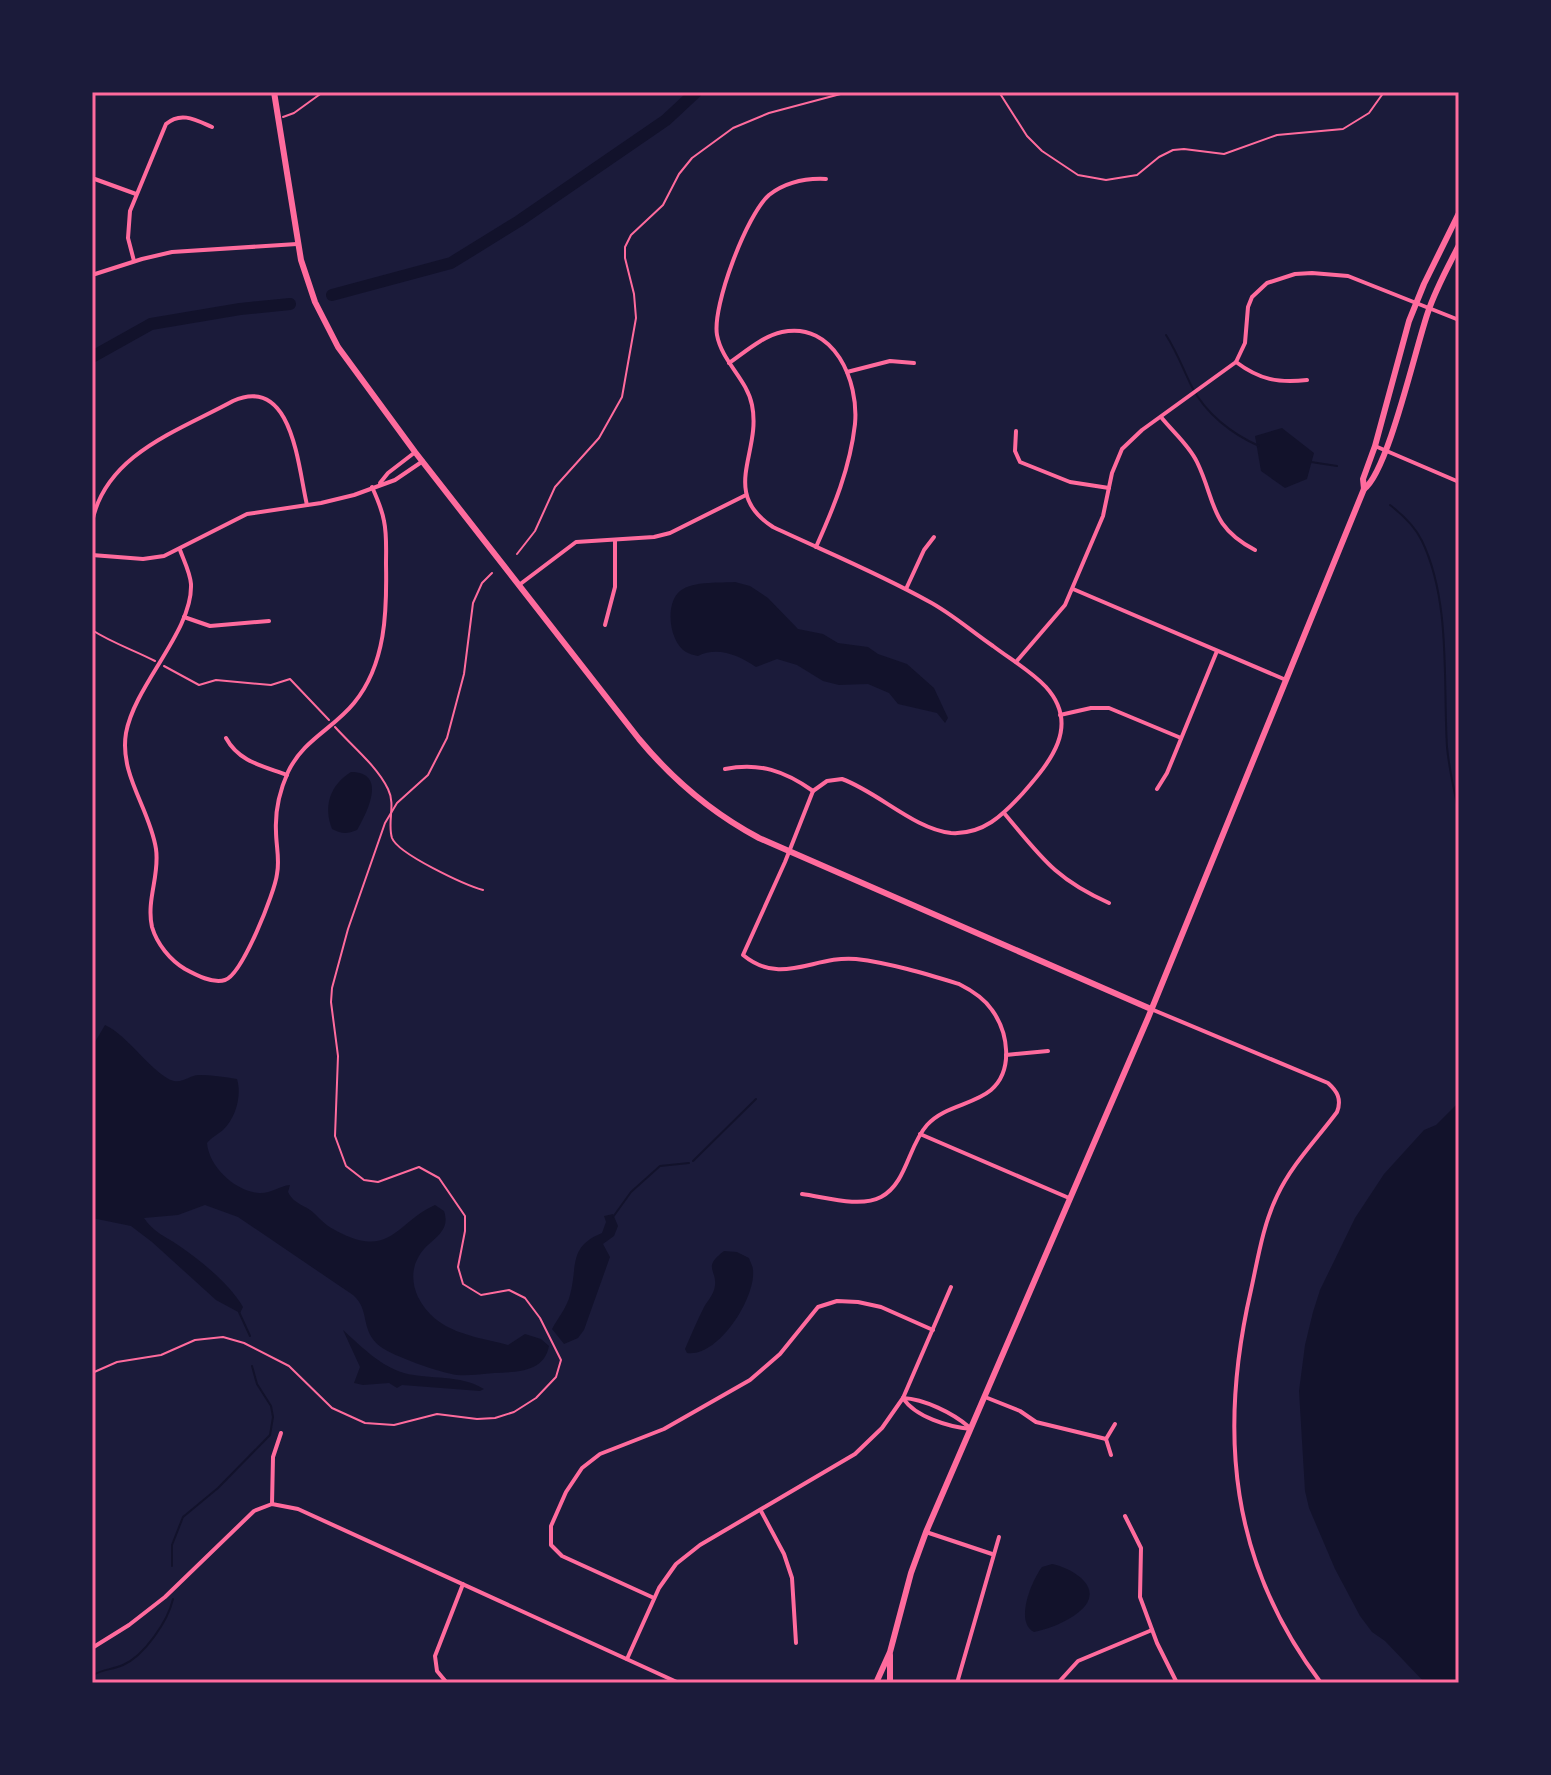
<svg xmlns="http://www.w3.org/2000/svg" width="1551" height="1775" viewBox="0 0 1551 1775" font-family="'Asap Condensed',sans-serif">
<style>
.water{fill:#12122b}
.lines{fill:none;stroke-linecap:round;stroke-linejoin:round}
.stream{stroke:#12122b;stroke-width:2}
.river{stroke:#12122b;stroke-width:12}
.path{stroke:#ff6b9d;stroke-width:2}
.minor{stroke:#ff6b9d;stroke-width:4}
.secondary{stroke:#ff6b9d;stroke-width:6}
.neatline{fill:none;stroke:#ff6b9d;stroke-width:3}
</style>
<rect width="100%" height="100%" fill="#1b1b3a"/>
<g class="water">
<path d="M1282,428L1314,453L1307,479L1285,488L1261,471L1255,436Z"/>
<path d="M735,582L750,586L768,598L798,629L823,634L838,643L868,647L878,654L907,664L934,688L948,718L945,723L937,713L898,704L889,693L868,684L839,685L823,681L797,665L777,659L756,667C739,655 717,646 698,656C694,655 689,654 686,652C668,641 664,599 683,589C697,581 720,583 735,582Z"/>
<path d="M351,772C387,772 368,811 357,830C347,834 342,834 332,829C323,806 330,785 351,772Z"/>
<path d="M105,1025C128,1035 154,1076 174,1081C183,1083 190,1075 199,1075C211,1075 225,1077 237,1079C242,1095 236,1118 223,1130C217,1135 212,1137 207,1143C209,1167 235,1191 259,1193C270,1194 279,1186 290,1185L288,1192C294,1205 307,1205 316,1215C326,1226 334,1230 347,1236C392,1255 400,1220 435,1205L444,1211C452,1234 428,1239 419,1256C411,1269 412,1284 418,1297C436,1333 474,1336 508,1345L525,1334L541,1339L549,1346C544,1373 515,1372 494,1373C481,1374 469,1376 457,1375C441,1373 393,1356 381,1347C359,1331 371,1310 353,1295L238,1217L205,1205L178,1215L144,1218C153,1232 165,1236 178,1245C201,1261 229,1283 243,1307L240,1313L216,1300L152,1242L131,1226L92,1218V1047Z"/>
<path d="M1459,1102V1683H1425L1385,1641L1372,1632L1360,1616L1335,1569L1309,1508L1305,1491L1299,1391L1305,1345L1313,1312L1320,1290L1355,1218L1384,1174L1424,1130L1436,1125Z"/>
<path d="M613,1214L618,1226L614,1236L603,1244L610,1257L584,1330L578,1338L564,1344L552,1329C558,1318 567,1307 570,1295C578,1265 568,1247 602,1233L606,1222L604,1216Z"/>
<path d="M724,1251L737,1252L749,1258C750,1262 753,1266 753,1270C756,1298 718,1358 687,1353L685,1349C691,1335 697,1321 704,1307C707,1302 712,1296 714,1290C720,1270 700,1269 724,1251Z"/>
<path d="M343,1330C361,1346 380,1366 404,1373C430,1380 460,1374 484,1389L480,1391L402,1385L397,1388L389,1383L363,1385L354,1383L360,1367Z"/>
<path d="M1052,1564C1068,1567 1102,1584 1085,1606C1074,1619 1050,1629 1034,1632C1014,1622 1032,1580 1042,1567Z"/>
</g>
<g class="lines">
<g class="stream">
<path d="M1166,335C1177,352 1183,369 1192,387C1206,414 1232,434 1259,446"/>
<path d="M1311,462L1337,466"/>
<path d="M1390,505C1403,515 1415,526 1422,541C1451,601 1443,682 1447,747C1449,769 1454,791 1459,813"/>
<path d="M693,1161L756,1099"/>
<path d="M613,1217L631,1192L660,1166L689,1163"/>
<path d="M239,1312L250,1336"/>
<path d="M172,1566V1545L183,1517L218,1488L270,1435L273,1417L271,1406L257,1384L252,1366"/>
<path d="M92,1676C101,1669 112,1670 123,1665C144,1656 168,1621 173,1599"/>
</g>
<g class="river">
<path d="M332,295L451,263L519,221L666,120L696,92"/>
<path d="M92,357L151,324L240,309L290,304"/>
</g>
<g class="path">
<path d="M999,92L1027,136L1042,151L1078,175L1106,180L1137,175L1159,157L1173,150L1184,149L1224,154L1277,135L1343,129L1369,113L1384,92"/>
<path d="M283,117L294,113L323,92"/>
<path d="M517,554L535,531L555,487L599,438L622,397L636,318L634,294L625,258V247L631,235L663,205L679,174L692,158L733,128L769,113L848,92"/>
<path d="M92,630C112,643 134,650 155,661"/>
<path d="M164,666L199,685L216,680L271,685L290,679L329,720"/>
<path d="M335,727C352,746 377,766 388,789C396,805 387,822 392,838C398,854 465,885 483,890"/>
<path d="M92,1373L117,1362L161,1355L195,1340L223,1337L244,1343L289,1366L332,1408L365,1423L394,1425L437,1414L477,1419L495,1418L514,1412L536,1398L556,1377L561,1360L540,1318L525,1298L509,1290L481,1295L463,1284L458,1267L465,1231V1216L439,1178L419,1167L378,1182L364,1180L346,1166L335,1136L338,1056L331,1002L332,988L348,929L385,823L397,803L428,775L447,738L464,674L473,603L482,583L492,573"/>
</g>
<g class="minor">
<path d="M92,178L136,194"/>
<path d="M134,261L128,238L130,211L166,124C181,111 196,120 212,127"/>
<path d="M92,275L142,259L172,252L297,244"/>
<path d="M1236,362C1260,380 1278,383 1307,380"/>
<path d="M729,363C745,352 763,336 782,332C834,321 859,381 855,424C850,468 834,507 816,547"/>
<path d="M847,372L890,361L914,363"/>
<path d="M1161,417C1173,432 1189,445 1197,462C1216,501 1209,526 1255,550"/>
<path d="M1016,431L1015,451L1020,462L1070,482L1109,488"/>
<path d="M1375,446L1459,482"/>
<path d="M380,483L388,473L414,453"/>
<path d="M92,522C106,454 178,431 233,401C293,374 298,468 307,505"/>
<path d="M180,550C184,561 190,572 191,584C193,631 135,684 126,733C119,775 150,809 156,849C160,875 146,900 152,927C157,944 170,960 185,969C196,975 213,984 225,980C242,975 275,892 277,874C280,859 276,846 276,831C275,812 280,790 288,772C303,740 333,729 354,703C386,664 387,611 386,564C386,550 387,535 384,521C382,509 377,498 372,487"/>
<path d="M92,555L143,559L164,556L247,514L321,503L354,495L395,480L423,461"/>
<path d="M519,585L576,542L654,537L670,533L746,495"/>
<path d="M906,589L924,550L934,537"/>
<path d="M1073,589L1286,680"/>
<path d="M184,617L210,626L269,621"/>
<path d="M605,625L615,587V540"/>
<path d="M1016,662L1065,605L1103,516L1112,473L1122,449L1142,430L1236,362L1245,343L1248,307L1252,297L1267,283L1295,274L1312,273L1348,276L1459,320"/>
<path d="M1060,715L1091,708H1109L1181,738"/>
<path d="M226,738C239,762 263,766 287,775"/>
<path d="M725,769C759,762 785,771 813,791"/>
<path d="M1157,789L1167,773L1217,651"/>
<path d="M1004,813C1041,857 1055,879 1109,903"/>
<path d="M1151,1009L1328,1083C1337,1091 1342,1099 1337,1112C1317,1139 1292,1164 1277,1196C1263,1225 1258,1258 1251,1290C1218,1433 1230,1563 1321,1683"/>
<path d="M1006,1055L1048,1051"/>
<path d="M920,1134L1069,1198"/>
<path d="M802,1194C825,1197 860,1208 881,1197C907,1183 908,1146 927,1125C944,1106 973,1105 991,1090C1014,1070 1008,1032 992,1010C984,998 971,990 959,984C926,974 890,963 856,959C814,955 782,987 743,955L785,862L813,791L827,781L842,779C878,792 914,829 951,833C983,835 1003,815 1023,793C1050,762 1081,726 1046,687C1031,671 1010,659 993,646C971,631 951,613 928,601C878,573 824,551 773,527C719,492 762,453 752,405C747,379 722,362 717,335C712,306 747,214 769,195C786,182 806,178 826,179"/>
<path d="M985,1397L1020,1411L1036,1422L1106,1439L1111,1455"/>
<path d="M903,1398C915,1417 949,1427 971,1429"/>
<path d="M903,1398C924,1399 953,1413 969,1427"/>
<path d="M1106,1439L1115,1424"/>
<path d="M272,1504L273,1457L281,1433"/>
<path d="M761,1511L784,1554L792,1578L796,1643"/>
<path d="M1125,1516L1141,1548L1140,1597L1157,1643L1177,1683"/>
<path d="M926,1532L992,1554"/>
<path d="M654,1598L562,1556L551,1545V1526L566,1492L582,1468L600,1454L664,1429L750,1380L780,1354L818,1307L837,1301L858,1302L881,1307L933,1330"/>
<path d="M92,1648L129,1625L165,1597L254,1511L272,1504L298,1509L679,1683"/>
<path d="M627,1659L659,1588L676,1564L700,1545L855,1454L882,1428L903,1398L951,1287"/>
<path d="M447,1683L437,1671L435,1656L463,1584"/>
<path d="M957,1683L999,1537"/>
<path d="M1058,1683L1078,1661L1152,1630"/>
</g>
<g class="secondary">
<path d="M274,92L301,260L315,302L338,347L415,452L639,739C673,780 712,813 759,838L1151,1009"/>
<path d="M1364,489C1388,472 1416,346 1428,312C1436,288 1448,267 1459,245"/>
<path d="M890,1655V1683"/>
<path d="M876,1683L890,1652L911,1573L926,1532L1148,1018L1364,489L1363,479L1375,446L1409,321L1424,284L1459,213"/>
</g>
</g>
<rect width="1551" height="1775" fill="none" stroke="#1b1b3a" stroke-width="188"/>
<rect x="94" y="94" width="1363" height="1587" class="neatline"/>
</svg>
